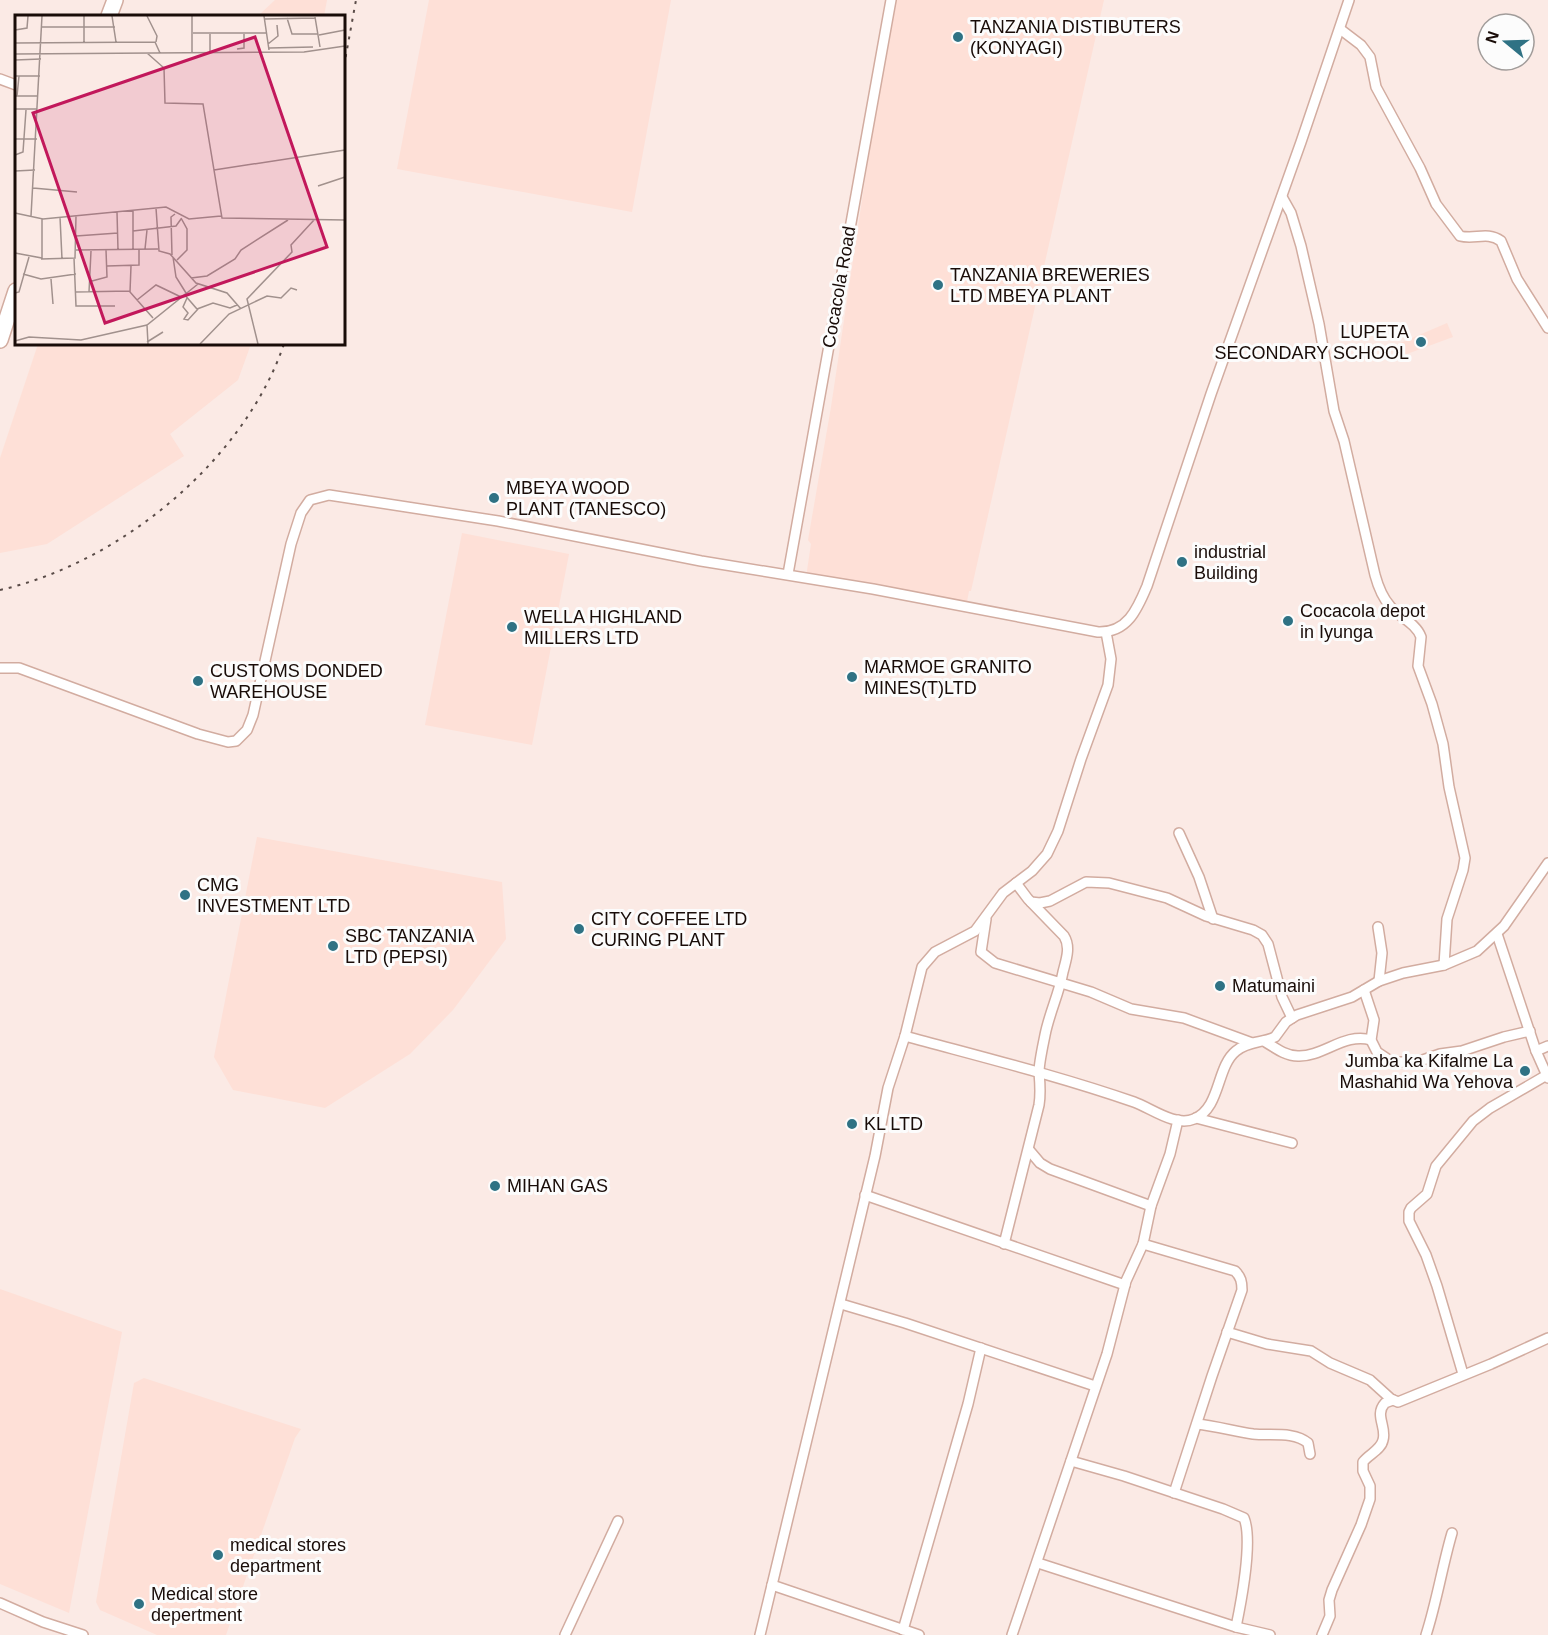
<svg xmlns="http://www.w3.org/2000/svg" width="1548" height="1635" viewBox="0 0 1548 1635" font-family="Helvetica,sans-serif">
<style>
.built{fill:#fee0d7}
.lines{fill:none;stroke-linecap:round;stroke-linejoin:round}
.minor-casing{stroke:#d2aca0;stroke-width:12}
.trunk-casing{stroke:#d2aca0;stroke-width:18}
.minor{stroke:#fff;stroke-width:9}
.trunk{stroke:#fff;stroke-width:15}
.rail{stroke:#5a4c48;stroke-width:2;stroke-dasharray:3 6;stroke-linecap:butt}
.poi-dot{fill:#2f7284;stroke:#fcfcfc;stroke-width:2}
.labels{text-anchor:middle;stroke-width:6;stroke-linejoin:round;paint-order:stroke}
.poi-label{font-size:18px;fill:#190c08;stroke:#fcfcfc;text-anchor:start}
.street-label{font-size:18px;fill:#190c08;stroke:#fcfcfc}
.inset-road{fill:none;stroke:#a1918d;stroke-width:1.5}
.view{fill:#c2185b;fill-opacity:0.15;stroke:#c2185b;stroke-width:3}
.inset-edge{fill:none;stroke:#190c08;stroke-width:3}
</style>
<rect width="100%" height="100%" fill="#fbeae5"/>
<g class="built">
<path d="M275,0H327L324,16H258Z"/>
<path d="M429,0H671L632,212L397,169Z"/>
<path d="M892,0H1104L971,591H969L966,607L806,577L811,544L808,540L831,407Z"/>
<path d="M1447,323L1453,337L1396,358L1391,347Z"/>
<path d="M38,344H251L238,380L170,434L184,456L47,544L0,553V458Z"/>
<path d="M462,533L569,554L532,745L425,725Z"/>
<path d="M257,837L502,882L506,939L453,1010L410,1054L325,1108L233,1090L214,1057Z"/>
<path d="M0,1289L122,1332L69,1613L0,1584Z"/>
<path d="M144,1378L301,1429L295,1438L226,1635H157L100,1610L96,1602L134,1383Z"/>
</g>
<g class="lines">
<g class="minor-casing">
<g id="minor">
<path d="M1340,29L1361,45L1370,57L1376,87L1420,168L1436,204L1460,236C1475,240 1487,231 1501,241L1517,279L1548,328"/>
<path d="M0,79L16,85"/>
<path d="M1282,197L1291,213L1301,246L1319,324L1334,411L1344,441L1375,575C1378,586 1382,597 1390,606C1399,617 1416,623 1421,637L1418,666L1432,704L1443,744L1449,787L1465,858L1463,870L1447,919L1444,965"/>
<path d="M788,574L891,0"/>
<path d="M0,668H19L198,734L228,742L236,741L247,730L253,715L291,544L301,513L310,500L329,495L498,521L701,561L873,589L1098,632C1127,633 1137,610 1147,586L1211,394L1301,142L1349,0"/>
<path d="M1179,833L1199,877L1213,919"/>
<path d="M1016,883L1028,899L1031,902L1040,903L1050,901L1086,882L1109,883L1167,898L1206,916L1253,930L1262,935L1268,944L1282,997L1292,1018"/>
<path d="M986,919L981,952L995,963L1091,992L1131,1009L1184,1018L1252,1043"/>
<path d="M1378,927L1382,953L1379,981"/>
<path d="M1497,934L1536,1051L1548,1078"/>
<path d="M1364,990L1374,1020L1371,1040L1377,1052L1392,1062H1417L1440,1054L1462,1051L1504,1037L1530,1031"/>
<path d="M905,1036C982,1057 1059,1076 1134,1102C1151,1108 1175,1127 1194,1119C1221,1108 1216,1067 1236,1051C1248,1041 1262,1043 1275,1037L1286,1022L1297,1015L1352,997L1379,981L1403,973L1444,965L1477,951L1504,926L1548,863"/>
<path d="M1264,1041C1274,1047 1285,1056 1298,1056C1323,1057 1345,1032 1371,1040"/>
<path d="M1536,1051L1548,1046"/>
<path d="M1196,1118L1292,1143"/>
<path d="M1029,1150L1040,1163L1050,1169L1151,1206"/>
<path d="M865,1195L1125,1285"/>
<path d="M1004,1244L1039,1105C1041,1093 1040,1084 1039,1072C1039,1063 1043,1045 1045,1035C1049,1014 1059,994 1063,972C1066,960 1071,947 1064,936L1031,902"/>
<path d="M1143,1244L1235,1271C1241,1277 1242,1282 1242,1290L1212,1376L1174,1493"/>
<path d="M841,1304L905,1323L1095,1386"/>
<path d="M1227,1332L1267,1344L1311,1351L1330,1363L1370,1380L1391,1399L1398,1402L1491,1364L1548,1338"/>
<path d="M1463,1374L1437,1286L1426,1255L1409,1221V1212L1411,1208L1427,1194L1436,1166L1473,1121L1490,1108L1547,1075"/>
<path d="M1197,1424C1215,1426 1234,1431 1253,1434C1270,1436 1294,1431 1308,1443L1310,1454"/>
<path d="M1071,1461L1124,1476L1223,1509L1244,1518C1253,1540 1241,1603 1236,1627"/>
<path d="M1038,1563L1236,1627L1270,1635"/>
<path d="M772,1585L919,1635"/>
<path d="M0,1603L43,1622L83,1635"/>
<path d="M903,1630L968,1404L981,1348"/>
<path d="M565,1635L618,1521"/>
<path d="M760,1635L875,1156L888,1088L905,1036L922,967L935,952L975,931L1003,893L1032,871L1047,854L1058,831L1081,759L1108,685L1111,659L1106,632"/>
<path d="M1012,1635L1107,1354L1126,1281L1143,1244L1151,1206L1170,1154L1178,1120"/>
<path d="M1322,1635L1330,1616L1329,1600L1332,1590L1361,1525L1370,1499V1486L1363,1471V1462C1369,1454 1381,1450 1383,1440C1387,1427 1374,1415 1385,1403L1393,1400"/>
<path d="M1426,1635C1437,1601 1442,1567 1452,1533"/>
</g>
</g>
<g class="trunk-casing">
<g id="trunk">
<path d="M109,16L115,0"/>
<path d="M0,340L16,291"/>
</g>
</g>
<use href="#minor" class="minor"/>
<use href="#trunk" class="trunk"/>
<g class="rail">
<path d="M344,66L356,0"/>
<path d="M0,590C120,563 244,461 284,344"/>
</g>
</g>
<g class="poi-dot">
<circle cx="958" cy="37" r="6"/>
<circle cx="938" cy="285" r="6"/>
<circle cx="1421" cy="342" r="6"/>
<circle cx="494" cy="498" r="6"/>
<circle cx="1182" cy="562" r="6"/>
<circle cx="1288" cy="621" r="6"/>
<circle cx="512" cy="627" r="6"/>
<circle cx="852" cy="677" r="6"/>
<circle cx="198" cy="681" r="6"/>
<circle cx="185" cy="895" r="6"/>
<circle cx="579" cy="929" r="6"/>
<circle cx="333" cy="946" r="6"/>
<circle cx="1220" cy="986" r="6"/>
<circle cx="1525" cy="1071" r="6"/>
<circle cx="852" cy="1124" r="6"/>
<circle cx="495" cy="1186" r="6"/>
<circle cx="218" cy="1555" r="6"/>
<circle cx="139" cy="1604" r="6"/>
</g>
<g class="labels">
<g class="poi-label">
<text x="970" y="33">TANZANIA DISTIBUTERS<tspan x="970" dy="21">(KONYAGI)</tspan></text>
<text x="950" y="281">TANZANIA BREWERIES<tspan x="950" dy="21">LTD MBEYA PLANT</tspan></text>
<text x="1409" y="338" text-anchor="end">LUPETA<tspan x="1409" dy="21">SECONDARY SCHOOL</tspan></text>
<text x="506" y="494">MBEYA WOOD<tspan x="506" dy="21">PLANT (TANESCO)</tspan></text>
<text x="1194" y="558">industrial<tspan x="1194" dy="21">Building</tspan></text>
<text x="1300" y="617">Cocacola depot<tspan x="1300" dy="21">in Iyunga</tspan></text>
<text x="524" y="623">WELLA HIGHLAND<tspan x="524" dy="21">MILLERS LTD</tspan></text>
<text x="864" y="673">MARMOE GRANITO<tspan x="864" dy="21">MINES(T)LTD</tspan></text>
<text x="210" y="677">CUSTOMS DONDED<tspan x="210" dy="21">WAREHOUSE</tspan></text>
<text x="197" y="891">CMG<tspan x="197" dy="21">INVESTMENT LTD</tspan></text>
<text x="591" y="925">CITY COFFEE LTD<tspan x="591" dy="21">CURING PLANT</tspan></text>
<text x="345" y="942">SBC TANZANIA<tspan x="345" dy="21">LTD (PEPSI)</tspan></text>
<text x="1232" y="992">Matumaini</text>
<text x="1513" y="1067" text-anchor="end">Jumba ka Kifalme La<tspan x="1513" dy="21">Mashahid Wa Yehova</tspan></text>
<text x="864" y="1130">KL LTD</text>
<text x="507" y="1192">MIHAN GAS</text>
<text x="230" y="1551">medical stores<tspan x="230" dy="21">department</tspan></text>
<text x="151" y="1600">Medical store<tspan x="151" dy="21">depertment</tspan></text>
</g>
<g class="street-label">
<text transform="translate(839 287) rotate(-80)" y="6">Cocacola Road</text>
</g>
</g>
<g transform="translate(15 15)">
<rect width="330" height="330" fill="#fbeae5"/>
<path class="inset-road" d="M97,1L101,27M132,1L142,21L141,27M249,1L254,35M300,2L305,32M272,3L277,19H303M249,4L300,3M27,12H100M0,15L12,13L13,1M178,18H251M195,19V38M304,20L330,15M69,27V1M0,28L140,27L145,38M253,29L263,21L262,10M254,33L298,32M222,34L229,33V19M132,38L149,53L150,88L188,89L207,203L330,205M177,38V1M0,39L289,37L330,31M0,45L26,44M0,61H25M0,81H23M2,81L4,61M0,94H22M0,124H22M0,140L8,137L11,95M199,155L330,135M0,156L20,155M303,171L330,162M18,173L62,177M141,193L144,236L155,239L181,268L212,278L226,294M118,195V235M102,197L103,235M0,198L28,204L151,192L174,204L206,201M16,201L27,1M45,202L47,244M118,216L161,211L166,204M61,221L103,218M130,234L132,215M61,235L143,234M0,238L27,243V204M157,240L156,202L160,199M158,242L161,262L171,278M59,243L61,291H100M26,244L60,243L61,201M162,245L172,235V214L166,203M92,251L124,250V235M116,251L115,277L138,303M8,259L26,264L61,259M176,263L192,261L220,244L226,235L273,205M36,264L38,289M77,266L92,262L91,235M60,277L115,276M74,277L76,236M0,278L4,277L14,242M169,279L182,294L198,288L215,293L222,290M172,283L168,292L173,298L169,304L173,305L183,294M122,285L141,270L166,282M132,310L133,329M0,326L14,322L66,325L132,310L183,269M132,327L148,317M185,329L214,299L252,281L266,283L276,273L282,275M243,329L232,284L277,237L276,230L299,205"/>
<path class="view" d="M240,22L312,232L90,308L18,98Z"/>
<rect width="330" height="330" class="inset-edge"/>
</g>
<g transform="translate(1506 42) rotate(289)"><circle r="28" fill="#fcfcfc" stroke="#a19c9a" stroke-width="1.5"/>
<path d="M0-4.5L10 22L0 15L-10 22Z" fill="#2f7284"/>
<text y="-9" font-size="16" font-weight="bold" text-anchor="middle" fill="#190c08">N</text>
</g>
</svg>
